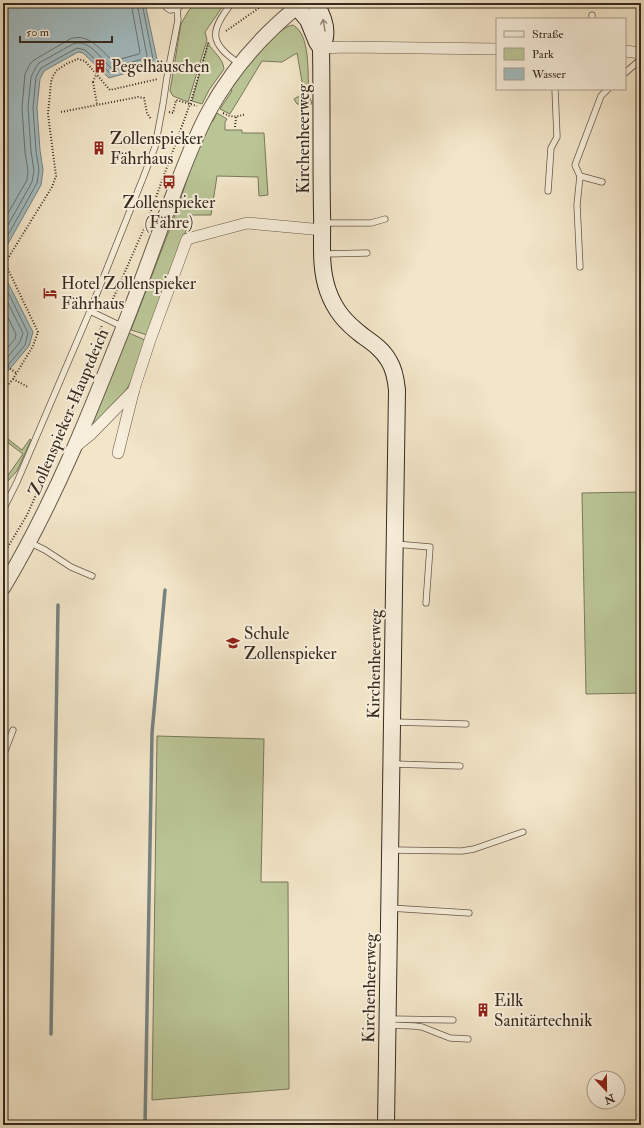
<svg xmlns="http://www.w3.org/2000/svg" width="644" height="1128" viewBox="0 0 644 1128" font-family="'IM FELL Double Pica',serif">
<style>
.green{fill:#bac596;stroke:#78785b}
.water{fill:#a2bcc1;stroke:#778281}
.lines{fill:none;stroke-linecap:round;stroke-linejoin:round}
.shore{stroke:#6c7370;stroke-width:1}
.stream{stroke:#778281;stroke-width:3.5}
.service-casing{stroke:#66594a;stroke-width:7}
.minor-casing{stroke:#66594a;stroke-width:12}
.tertiary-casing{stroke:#66594a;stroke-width:16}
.secondary-casing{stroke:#372a20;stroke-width:18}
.path{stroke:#372a20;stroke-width:2;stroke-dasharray:1 2;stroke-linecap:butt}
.service{stroke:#f7eedb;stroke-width:5.5}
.minor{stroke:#f7eedb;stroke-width:11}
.tertiary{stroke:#f7eedb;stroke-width:14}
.secondary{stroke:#f7eedb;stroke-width:16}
.path-bridge{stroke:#372a20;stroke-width:2;stroke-dasharray:1 2;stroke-linecap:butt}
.oneway{stroke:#978c7e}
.labels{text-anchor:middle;stroke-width:4;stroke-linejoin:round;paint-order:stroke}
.poi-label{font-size:17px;fill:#372a20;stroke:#f7eedb;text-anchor:start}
.street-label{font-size:17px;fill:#372a20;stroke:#f7eedb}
</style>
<rect width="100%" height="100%" fill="#f2e5c8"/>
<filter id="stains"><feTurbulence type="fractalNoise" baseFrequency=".005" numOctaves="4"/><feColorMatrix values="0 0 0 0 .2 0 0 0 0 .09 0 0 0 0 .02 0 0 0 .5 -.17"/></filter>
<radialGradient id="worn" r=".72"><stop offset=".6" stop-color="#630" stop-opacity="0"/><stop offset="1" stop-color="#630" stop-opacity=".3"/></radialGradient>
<g class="green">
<path d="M197,3H225L205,32L207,40L188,102L173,96L170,91L181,24L189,10Z"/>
<path d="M293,25C311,35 307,73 309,92C309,96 311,100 312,104H297L294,99L304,93L297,53L282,62L262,61L230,114L220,109L232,91L230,87C243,72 274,28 293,25Z"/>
<path d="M208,43C213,52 223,58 224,69L209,90L202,104L192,101Z"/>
<path d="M217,113L227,119L225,122V130H242V133H264L268,195L259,196L258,177L217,176L211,215H192L147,335L131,330L177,210L193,161L210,122L213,121Z"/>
<path d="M129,333L145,340L132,379L128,387L122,395L91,427Z"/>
<path d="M3,435L22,450L30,439L31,440L17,471L7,482L5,480L3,482V476L6,478L23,454L3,439Z"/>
<path d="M641,492V693L586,694L582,493Z"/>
<path d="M157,736L264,739L261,882H288L289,1089L152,1100Z"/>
</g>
<g class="water">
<path d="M3,3H145L158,64L109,78L83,53L78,52L44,71L40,79L37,108L40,150L43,170L41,185L5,249L3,248Z"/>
<path d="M3,273L33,332L29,346L3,377Z"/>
</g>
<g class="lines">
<g class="shore">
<path d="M3,222L27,180L28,171L25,152L22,108L25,74L30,64L34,60L70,39C89,32 101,51 113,61L139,54L140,52L131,3"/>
<path d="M3,234L32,182L34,171L31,151L28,107L31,77L36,67L39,63L73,44C89,38 101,59 111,68L146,58L147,56L137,3"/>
<path d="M3,244L37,183L39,170L36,151L33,108L36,77L41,68L77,48L85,50L110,73L152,62L153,59L142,3"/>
<path d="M3,282L28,333L25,345L3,371"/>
<path d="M3,293L23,333L20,342L3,363"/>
<path d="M3,307L16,334L15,339L3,353"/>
</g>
<g class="stream">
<path d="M51,1034L58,605"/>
<path d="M145,1125L152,733L165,590"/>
</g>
<g class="service-casing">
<g id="service">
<path d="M164,3L166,7L170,10L177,9L183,3"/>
<path d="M232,3C209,31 209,44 240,64"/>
<path d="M592,15V19"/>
<path d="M625,73L641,59"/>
<path d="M580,176L577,205L580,267"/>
<path d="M602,182L580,176L575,165L601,96L608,89"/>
<path d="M548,191L551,148L557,137L555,89"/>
<path d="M323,223H371L385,219"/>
<path d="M324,254L367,253"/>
<path d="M90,311L123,327"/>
<path d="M3,510L17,482L90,311L143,178L155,147L163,104L167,77L178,20L177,9"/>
<path d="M29,542L45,550L71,567L92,576"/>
<path d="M395,544L430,547L426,603"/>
<path d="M394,722L466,724"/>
<path d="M3,756L13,730"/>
<path d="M393,764L460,766"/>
<path d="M392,850L462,851L474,849L523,832"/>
<path d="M390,908L469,913"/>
<path d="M389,1019L453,1020"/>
<path d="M388,1025L414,1026L422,1027L450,1038L468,1039"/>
</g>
</g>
<g class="minor-casing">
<g id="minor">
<path d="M321,48L346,47L497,49"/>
<path d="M625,51L641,53"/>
<path d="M75,447L91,434L134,390"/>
<path d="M118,453L134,389L150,340L187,239L247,223L323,230"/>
</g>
</g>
<g class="tertiary-casing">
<path id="tertiary" d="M3,588C57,498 95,400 133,303C146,269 158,236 170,203C182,172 193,140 209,111C232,69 265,32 302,3"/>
</g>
<g class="secondary-casing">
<g id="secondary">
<path d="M315,3C324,17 330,33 321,48C322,103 321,158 322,212C323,239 319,266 328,291C335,311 346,323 363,336C373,343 383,350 389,361C394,369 396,380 397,390L386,1125"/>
<path d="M297,7L308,20L317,42L321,48"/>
</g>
</g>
<g class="path">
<path d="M226,31L266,3"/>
<path d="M93,82L97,104"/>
<path d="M61,112L138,97L144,98L147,113L151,119"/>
<path d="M169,112L173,113L176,100L197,106"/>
<path d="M223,113C233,118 236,117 246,114"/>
<path d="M301,116L306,130"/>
<path d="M235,127L236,117"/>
<path d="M108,310L147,222L190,104L209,41"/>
<path d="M3,363L16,373"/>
<path d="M13,379L28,387"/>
<path d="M3,391L13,379L33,346L38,332L5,263L52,187L56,176L48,114L51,82L53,76L57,70L68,63L78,59L85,61L110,90L158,79"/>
<path d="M3,413L6,416"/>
<path d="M3,555L27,515L72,414L102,325"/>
</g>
<use href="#service" class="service"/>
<use href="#minor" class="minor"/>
<use href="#tertiary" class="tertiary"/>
<use href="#secondary" class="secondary"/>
<path class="path-bridge" d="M93,82L98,70"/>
</g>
<defs><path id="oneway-shaft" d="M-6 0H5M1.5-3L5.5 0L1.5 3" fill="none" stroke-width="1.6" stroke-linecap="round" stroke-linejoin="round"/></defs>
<use class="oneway" href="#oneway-shaft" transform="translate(324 25) rotate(-100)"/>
<defs>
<g id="building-bare" transform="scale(1.08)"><path d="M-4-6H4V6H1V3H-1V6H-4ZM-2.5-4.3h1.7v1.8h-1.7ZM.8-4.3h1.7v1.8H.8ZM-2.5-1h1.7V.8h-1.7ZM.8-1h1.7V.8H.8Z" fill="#8f2418" stroke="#f7eedb" stroke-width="2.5" paint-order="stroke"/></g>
<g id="bus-bare" transform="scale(1.08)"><path d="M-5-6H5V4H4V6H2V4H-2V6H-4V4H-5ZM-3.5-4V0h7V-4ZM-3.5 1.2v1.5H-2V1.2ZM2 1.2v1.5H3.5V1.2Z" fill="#8f2418" stroke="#f7eedb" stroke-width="2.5" paint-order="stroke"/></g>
<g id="hotel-bare" transform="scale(1.08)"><path d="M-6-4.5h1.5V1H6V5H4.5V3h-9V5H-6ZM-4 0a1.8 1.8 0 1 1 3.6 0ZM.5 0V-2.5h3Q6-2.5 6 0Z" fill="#8f2418" stroke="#f7eedb" stroke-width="2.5" paint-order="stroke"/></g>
<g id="school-bare" transform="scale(1.08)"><path d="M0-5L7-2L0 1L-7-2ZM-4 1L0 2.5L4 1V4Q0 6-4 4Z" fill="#8f2418" stroke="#f7eedb" stroke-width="2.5" paint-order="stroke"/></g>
</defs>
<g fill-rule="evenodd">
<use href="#building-bare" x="100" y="66"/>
<use href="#building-bare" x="99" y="148"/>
<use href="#bus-bare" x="169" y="182"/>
<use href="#hotel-bare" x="50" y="293"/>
<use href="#school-bare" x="233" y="643"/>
<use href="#building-bare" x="483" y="1010"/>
</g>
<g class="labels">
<g class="poi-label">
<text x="111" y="72">Pegelhäuschen</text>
<text x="110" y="144">Zollenspieker<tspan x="110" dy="20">Fährhaus</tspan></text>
<text x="169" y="208" text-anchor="middle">Zollenspieker<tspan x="169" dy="20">(Fähre)</tspan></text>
<text x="61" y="289">Hotel Zollenspieker<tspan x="61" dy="20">Fährhaus</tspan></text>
<text x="244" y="639">Schule<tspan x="244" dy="20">Zollenspieker</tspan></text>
<text x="494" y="1006">Eilk<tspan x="494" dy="20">Sanitärtechnik</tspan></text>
</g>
<g class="street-label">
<text transform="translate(303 139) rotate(-90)" y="6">Kirchenheerweg</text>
<text transform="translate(68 412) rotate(-67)" y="6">Zollenspieker-Hauptdeich</text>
<text transform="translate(374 664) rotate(-89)" y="6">Kirchenheerweg</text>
<text transform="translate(369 988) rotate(-89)" y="6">Kirchenheerweg</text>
</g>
</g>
<rect width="644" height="1128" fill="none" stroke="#f2e5c8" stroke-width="16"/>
<rect x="4" y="4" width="636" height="1120" fill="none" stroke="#372a20" stroke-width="2"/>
<rect x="8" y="8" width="628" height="1112" fill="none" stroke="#372a20"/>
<rect x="496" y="18" width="130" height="72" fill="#f7eedb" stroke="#aaa090"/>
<rect x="504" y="31" width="20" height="6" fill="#f7eedb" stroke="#aaa090"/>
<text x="532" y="38" font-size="12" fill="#372a20">Straße</text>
<rect x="504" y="48" width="20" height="12" fill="#bac596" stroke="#aaa090"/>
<text x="532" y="58" font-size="12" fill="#372a20">Park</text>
<rect x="504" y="68" width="20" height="12" fill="#a2bcc1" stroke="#aaa090"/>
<text x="532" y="78" font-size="12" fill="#372a20">Wasser</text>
<g transform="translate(606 1090) rotate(158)"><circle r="19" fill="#f7eedb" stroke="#aaa090"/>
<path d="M0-3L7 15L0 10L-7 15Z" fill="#8f2418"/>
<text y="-6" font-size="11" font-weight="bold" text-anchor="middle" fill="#372a20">N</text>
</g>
<path d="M20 36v6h92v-6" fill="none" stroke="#372a20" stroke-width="2"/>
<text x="26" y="36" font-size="12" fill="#372a20" stroke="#f7eedb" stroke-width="3" paint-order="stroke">50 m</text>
<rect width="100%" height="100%" filter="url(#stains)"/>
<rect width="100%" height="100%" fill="url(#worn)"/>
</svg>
